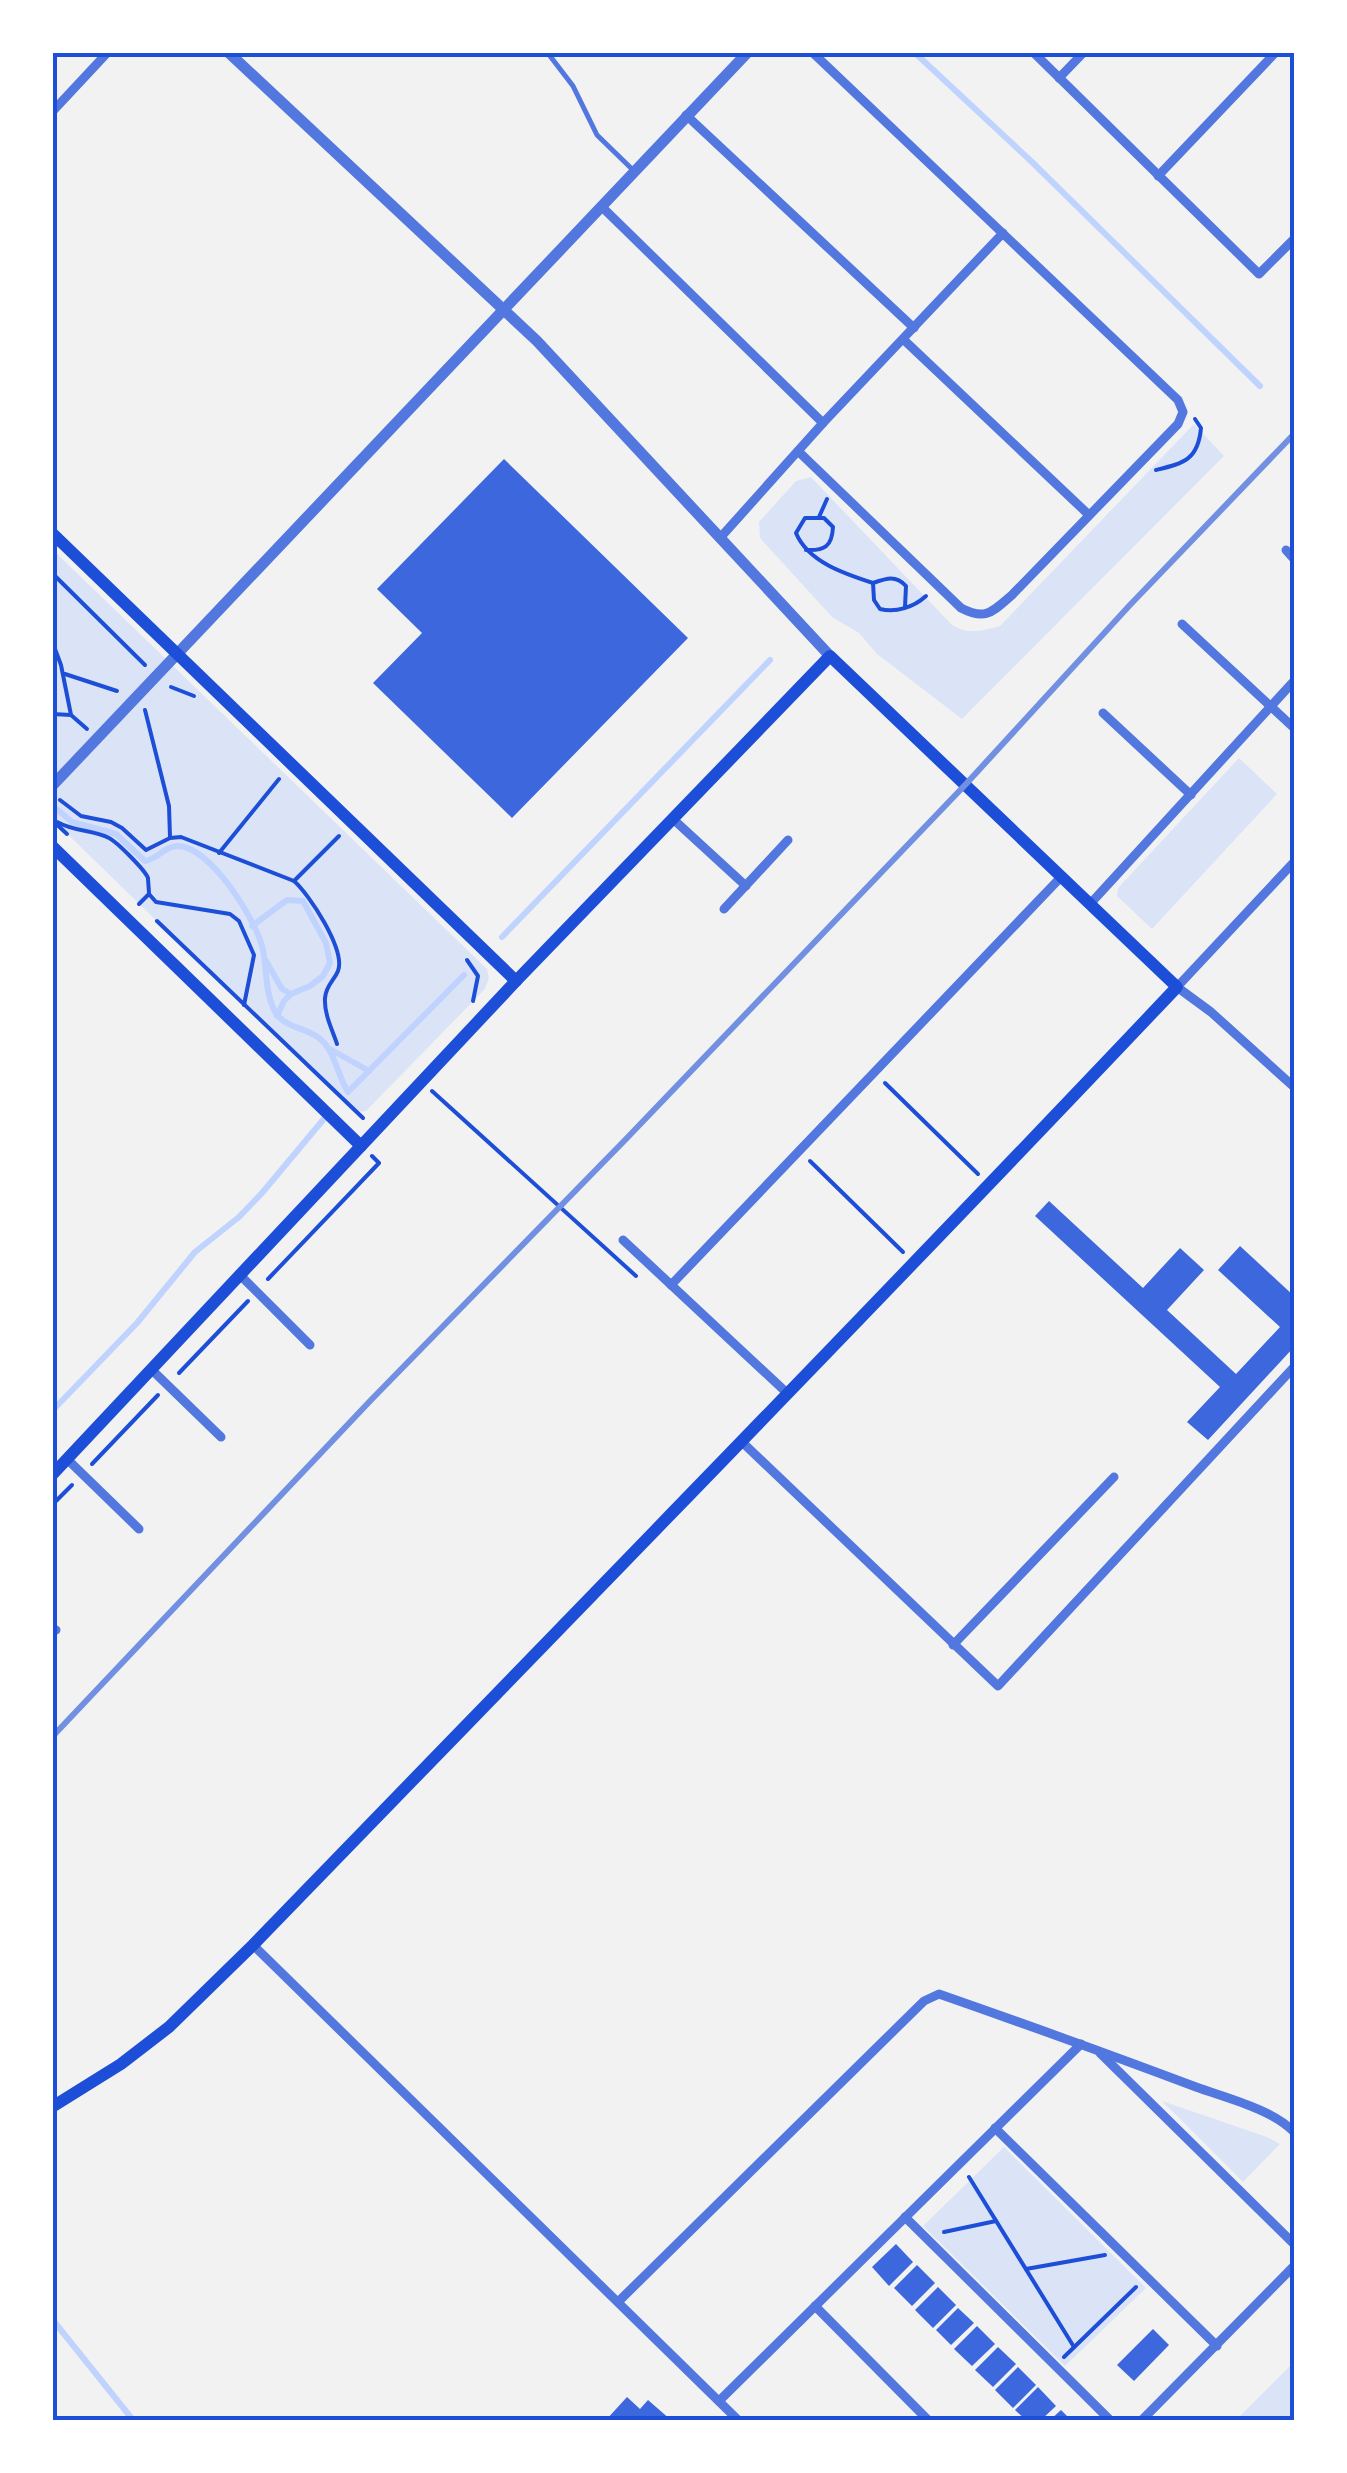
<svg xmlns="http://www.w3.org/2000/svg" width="1347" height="2473" viewBox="0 0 1347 2473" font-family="'Roboto Condensed',sans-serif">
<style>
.green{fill:#dbe4f7}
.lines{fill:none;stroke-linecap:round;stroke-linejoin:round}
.stream{stroke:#bfd3fe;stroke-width:6}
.building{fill:#3d67dc}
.path{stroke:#1d4ed8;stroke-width:4}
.service{stroke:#5277de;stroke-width:5}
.minor{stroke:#5277de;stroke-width:9}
.tertiary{stroke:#5277de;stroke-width:11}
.secondary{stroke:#1d4ed8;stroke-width:12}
.rail{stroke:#7290e2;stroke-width:6}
.neatline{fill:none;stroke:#1d4ed8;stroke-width:4}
</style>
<rect width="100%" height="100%" fill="#f2f2f2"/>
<g class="green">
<path d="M1194,424L1224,456L962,719L877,654L859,633L832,617L760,538L759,522L796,481L811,477L952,625C969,635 982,631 1000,626Z"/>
<path d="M52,549L487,969L489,978L485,989L366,1111L353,1112L53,820Z"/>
<path d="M1239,758L1277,794L1152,929L1117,896L1118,888Z"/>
<path d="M1162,2101L1267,2137L1280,2144L1243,2182Z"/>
<path d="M1004,2147L1146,2288L1065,2366L923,2226Z"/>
<path d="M1294,2362V2420H1236Z"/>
</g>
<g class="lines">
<g class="stream">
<path d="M914,52L1032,162L1260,386"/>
<path d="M54,807L72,822L116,834L145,861C158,859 164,846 178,846C211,847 257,921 263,950C267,970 265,991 274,1010C283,1028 305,1027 319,1038C335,1050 337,1075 348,1092L464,975"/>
<path d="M252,926L287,900L303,901L326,943L330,963L323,976L310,986L291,994L284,1001L277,1016"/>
<path d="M502,937L770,660"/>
<path d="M266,961L282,989L291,994"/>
<path d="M328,1048L369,1071"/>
<path d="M52,1411L137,1323L195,1252L239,1217L262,1193L323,1120"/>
<path d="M52,2319L133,2420"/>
</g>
</g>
<g class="building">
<path d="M504,459L688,638L512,818L373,683L422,633L377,589Z"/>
<path d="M1049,1201L1143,1288L1180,1248L1204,1270L1167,1310L1236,1374L1280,1327L1218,1270L1240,1246L1294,1296V1347L1208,1440L1187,1422L1220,1387L1035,1216Z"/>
<path d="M896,2244L913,2262L889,2286L872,2267Z"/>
<path d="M917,2265L935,2283L912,2306L894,2288Z"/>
<path d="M938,2287L956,2305L933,2328L915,2310Z"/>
<path d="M958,2308L974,2323L951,2345L936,2330Z"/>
<path d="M977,2326L995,2344L972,2366L954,2349Z"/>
<path d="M1153,2329L1169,2345L1134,2381L1117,2365Z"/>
<path d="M998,2347L1016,2364L993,2387L975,2370Z"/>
<path d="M1018,2367L1036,2385L1013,2408L995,2390Z"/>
<path d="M1038,2387L1056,2406L1041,2420H1026L1015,2410Z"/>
<path d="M627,2397L640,2409L648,2400L671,2420H606Z"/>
<path d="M1061,2410L1071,2420H1050Z"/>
</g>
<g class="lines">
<g class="path">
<path d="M1156,470C1184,463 1198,460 1201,428L1195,419"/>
<path d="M819,517L827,499"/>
<path d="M806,550C825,551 832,546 833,527L824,518H805L796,533C808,562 845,574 873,583L874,600L880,609C896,613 914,607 926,596"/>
<path d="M52,573L145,665"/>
<path d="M873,583C887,578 896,575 906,586L905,607"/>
<path d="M52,641L61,665L71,715"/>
<path d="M65,674L117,691"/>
<path d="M171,687L194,696"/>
<path d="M145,710L169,806L170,837"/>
<path d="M52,714L71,715L87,729"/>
<path d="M60,800L81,816L111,822L122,828L146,850L170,838L181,837L294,881C309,894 346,950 338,971C334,981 326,985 325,998C324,1014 332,1029 337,1044"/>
<path d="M52,820L67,834"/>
<path d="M57,822C75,832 94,830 109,838C117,842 145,870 148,878C148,880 149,891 149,894L139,904"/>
<path d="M219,853L279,779"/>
<path d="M294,881L339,836"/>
<path d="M149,894L156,902L230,914L239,921L254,955L244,1005"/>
<path d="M157,921L363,1118"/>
<path d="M467,960L478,976L473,1001"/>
<path d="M885,1083L978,1174"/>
<path d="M432,1091L636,1276"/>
<path d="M810,1161L903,1252"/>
<path d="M268,1279L379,1163L372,1156"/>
<path d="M179,1373L248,1301"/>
<path d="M92,1464L158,1395"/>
<path d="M52,1505L72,1485"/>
<path d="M969,2177L1074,2347"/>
<path d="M944,2232L996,2221"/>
<path d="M1026,2269L1105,2255"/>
<path d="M1064,2357L1136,2287"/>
</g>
<path class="service" d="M547,52L573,86L597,135L634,171"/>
<g class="minor">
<path d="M1033,52L1259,274L1294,239"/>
<path d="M1059,78L1084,52"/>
<path d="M52,112L108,52"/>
<path d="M686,115L914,328"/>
<path d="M1158,176L1276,52"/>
<path d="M601,206L823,423"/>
<path d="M904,340L1089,515"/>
<path d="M798,451L961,608C986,621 992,612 1012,595L1178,424L1183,412L1178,400L812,52"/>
<path d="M720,538L823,423L1003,233"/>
<path d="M1286,550L1294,559"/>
<path d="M1182,624L1294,728"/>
<path d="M1103,713L1191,795"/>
<path d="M673,819L746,886"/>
<path d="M1294,862L1177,987L1211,1012L1294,1087"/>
<path d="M1091,903L1294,681"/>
<path d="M724,909L788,840"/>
<path d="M623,1240L787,1393"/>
<path d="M239,1274L310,1345"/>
<path d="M671,1285L1062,876"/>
<path d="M152,1370L221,1437"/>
<path d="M741,1441L998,1686L1294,1367"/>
<path d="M67,1459L139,1529"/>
<path d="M52,1628L56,1630"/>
<path d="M953,1645L1114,1477"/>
<path d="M253,1945L738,2420"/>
<path d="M1100,2053L1294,2244"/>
<path d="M995,2128L1217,2346"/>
<path d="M905,2217L1110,2420"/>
<path d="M619,2301L924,2001L939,1994C1025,2024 1111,2055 1196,2087C1226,2098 1272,2109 1294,2132"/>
<path d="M815,2306L928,2420"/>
<path d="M719,2401L1081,2044"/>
<path d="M1142,2420L1294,2266"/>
</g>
<g class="tertiary">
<path d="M228,52L537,341L830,656"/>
<path d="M52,786L748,52"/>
</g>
<g class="secondary">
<path d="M52,533L516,981"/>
<path d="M52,846L361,1146"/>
<path d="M52,1475L516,981L830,656L1177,987C872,1309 562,1626 253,1945L169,2027L121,2064L52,2107"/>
</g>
<path class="rail" d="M52,1737L371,1400L627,1138L966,784L1129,606L1294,434"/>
</g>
<rect width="1347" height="2473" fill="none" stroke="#ffffff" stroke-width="110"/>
<rect x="55" y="55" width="1237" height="2363" class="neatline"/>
</svg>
